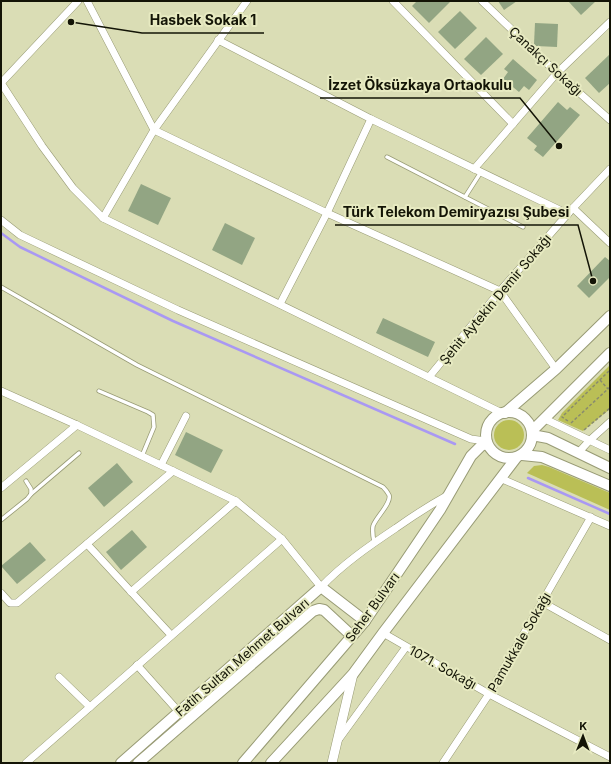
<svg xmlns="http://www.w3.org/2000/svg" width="611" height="764" viewBox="0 0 611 764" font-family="Inter,sans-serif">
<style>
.green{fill:#babf56}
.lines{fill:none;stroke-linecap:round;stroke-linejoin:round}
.stream{stroke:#a998f3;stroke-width:2.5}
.building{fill:#92a583}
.service-casing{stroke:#989b75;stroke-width:5}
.minor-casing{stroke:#989b75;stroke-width:8}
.tertiary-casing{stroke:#989b75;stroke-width:10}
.secondary-casing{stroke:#989b75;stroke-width:12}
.path{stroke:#898b6e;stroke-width:1.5;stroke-dasharray:3 2;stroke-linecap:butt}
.service{stroke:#fff;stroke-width:3.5}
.minor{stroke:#fff;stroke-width:7}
.tertiary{stroke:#fff;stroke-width:9}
.secondary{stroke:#fff;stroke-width:10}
.labels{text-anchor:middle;stroke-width:4;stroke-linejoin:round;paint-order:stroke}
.street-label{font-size:13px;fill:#131406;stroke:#e7eac1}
.leader{fill:none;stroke:#131406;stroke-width:1.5}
.callout-dot{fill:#131406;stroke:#e7eac1;stroke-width:1.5}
.callout-label{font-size:14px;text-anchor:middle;font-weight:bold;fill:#131406;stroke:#e7eac1;stroke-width:4;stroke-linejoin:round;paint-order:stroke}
</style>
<rect width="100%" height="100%" fill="#daddb5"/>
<g class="green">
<path d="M610,365V409L583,431L558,420L562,413Z"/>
<circle cx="509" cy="435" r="15"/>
<path d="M542,465L549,467L610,493V510L527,473L534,466Z"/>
</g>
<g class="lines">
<g class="stream">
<path d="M1,233L20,247L173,321L455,444"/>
<path d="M528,478L610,514"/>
</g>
</g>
<g class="building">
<path d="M417,1H451L429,23L412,6Z"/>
<path d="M498,1H517L504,10Z"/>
<path d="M568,1H596L581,15Z"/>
<path d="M460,11L477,28L455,49L438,32Z"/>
<path d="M535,23L558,24L557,47L536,46L534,44Z"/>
<path d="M486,37L503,54L481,75L464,59Z"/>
<path d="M610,54V83L599,93L585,78Z"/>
<path d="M513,59L537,80L529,90L524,86L519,92L503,79L508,72L504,69Z"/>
<path d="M558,102L567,110L570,107L580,115L543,157L534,150L537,146L527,138Z"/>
<path d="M141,184L171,198L158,225L128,211Z"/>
<path d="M225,223L255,238L242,265L212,250Z"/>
<path d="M605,257L610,261V277L589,298L577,286Z"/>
<path d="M383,318L435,342L428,357L376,333Z"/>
<path d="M186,432L223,450L211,473L175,455Z"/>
<path d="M117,463L133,482L104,507L88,488Z"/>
<path d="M132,530L147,547L121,570L106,552Z"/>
<path d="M30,542L46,560L17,584L1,566Z"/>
</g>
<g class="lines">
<g class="service-casing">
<g id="service">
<path d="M387,157L523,227"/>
<path d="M465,197L481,172"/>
<path d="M1,287L137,365L383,487C385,489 388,493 389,495C392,503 376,517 373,526C372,532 373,537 374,542"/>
<path d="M99,391L148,412L153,415L154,427L142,456"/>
<path d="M31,494L79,453"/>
<path d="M1,520L27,499L31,494V489L26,481"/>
</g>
</g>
<g class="minor-casing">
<g id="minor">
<path d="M87,1L154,130L327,213L500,291L556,369"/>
<path d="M393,1L513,124"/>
<path d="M482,1L557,73L610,120"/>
<path d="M218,40L371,119L568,214"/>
<path d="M1,83L42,146L73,188L103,218L502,413"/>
<path d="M1,83L78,1"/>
<path d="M474,169L557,73L610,22"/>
<path d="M573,208L610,243"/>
<path d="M103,218L154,130L247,1"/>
<path d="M1,220L20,235L178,310L471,439L486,441"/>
<path d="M280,304L327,213L371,119"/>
<path d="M429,377L500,291L573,208L610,169"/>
<path d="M1,391L77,425L236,501L282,539L321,587C343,564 369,546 396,528C413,516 430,505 448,495"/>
<path d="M545,419L610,450"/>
<path d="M578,453L589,441L610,422"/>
<path d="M161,465L186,416"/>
<path d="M500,478L610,526"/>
<path d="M1,488L77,425"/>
<path d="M87,544L171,635"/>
<path d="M131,592L236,501"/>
<path d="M1,593L10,603H17L173,471"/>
<path d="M542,602L610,640"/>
<path d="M383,633L489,694L610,757"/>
<path d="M137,665L179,712"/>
<path d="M59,677L90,707"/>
<path d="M339,739L406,647"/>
<path d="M26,763L282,539"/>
<path d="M443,763L489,694L591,517"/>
</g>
</g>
<g class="tertiary-casing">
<path id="tertiary" d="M332,763L353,674"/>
</g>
<g class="secondary-casing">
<g id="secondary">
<circle cx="509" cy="435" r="23"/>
<path d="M505,413L556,369L610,316"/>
<path d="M532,431L610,353"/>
<path d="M532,435L548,438L610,468"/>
<path d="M522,455L542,457L610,486"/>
<path d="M121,763L321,587L365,621"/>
<path d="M138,763L313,611L319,609L324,610L352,636"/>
<path d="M243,763L365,621L440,510L471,456L481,446L487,443"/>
<path d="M271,763L353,674L383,633L516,458"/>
</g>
</g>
<g class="path">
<path d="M600,380L608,389"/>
<path d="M568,421L562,417L610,370"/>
<path d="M571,423L610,387"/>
<path d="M584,430L610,408"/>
</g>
<use href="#service" class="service"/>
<use href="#minor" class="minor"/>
<use href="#tertiary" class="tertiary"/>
<use href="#secondary" class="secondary"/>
</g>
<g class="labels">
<g class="street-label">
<text transform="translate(546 61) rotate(43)" y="5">Çanakçı Sokağı</text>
<text transform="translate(495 299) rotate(-50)" y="5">Şehit Aytekin Demir Sokağı</text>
<text transform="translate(372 607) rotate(-54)" y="5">Seher Bulvarı</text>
<text transform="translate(519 642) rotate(-60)" y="5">Pamukkale Sokağı</text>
<text transform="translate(242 657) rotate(-41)" y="5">Fatih Sultan Mehmet Bulvarı</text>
<text transform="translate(443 667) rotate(29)" y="5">1071. Sokağı</text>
</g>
</g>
<path class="leader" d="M71 22L142 33H264M559 146L520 98H320M593 281L578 225H335"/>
<g class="callout-dot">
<circle cx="71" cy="22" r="4"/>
<circle cx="559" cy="146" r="4"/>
<circle cx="593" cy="281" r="4"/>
</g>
<g class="callout-label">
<text x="203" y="25">Hasbek Sokak 1</text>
<text x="420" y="90">İzzet Öksüzkaya Ortaokulu</text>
<text x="456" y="217">Türk Telekom Demiryazısı Şubesi</text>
</g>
<rect width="611" height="764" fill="none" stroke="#131406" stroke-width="4"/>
<g transform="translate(583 736) rotate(1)" stroke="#e7eac1" stroke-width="3" paint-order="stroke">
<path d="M0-3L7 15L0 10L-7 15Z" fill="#131406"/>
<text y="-6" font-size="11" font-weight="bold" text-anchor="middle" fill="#131406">K</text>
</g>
</svg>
